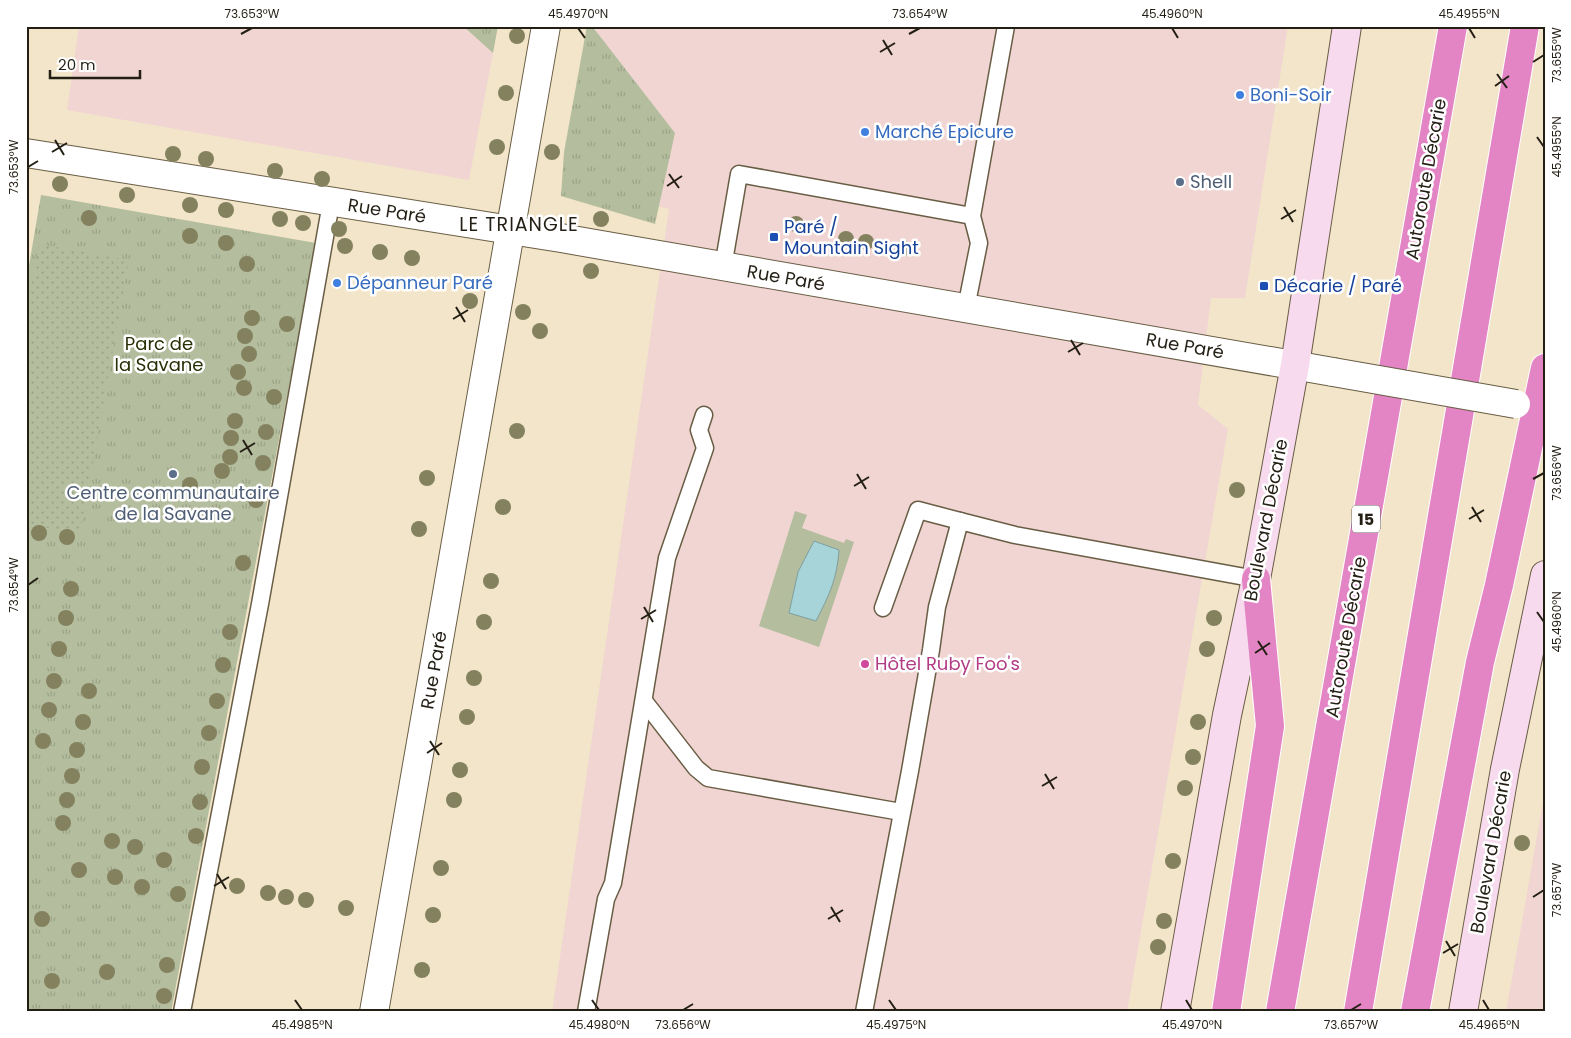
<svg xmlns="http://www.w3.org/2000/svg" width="1571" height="1038" viewBox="0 0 1571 1038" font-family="Poppins,sans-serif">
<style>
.commercial{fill:#f0d5d2}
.grass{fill:url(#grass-tufts)}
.garden{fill:url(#garden-dots)}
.pitch{fill:#b4be9e}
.water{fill:#a7d4d8;stroke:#809e9e}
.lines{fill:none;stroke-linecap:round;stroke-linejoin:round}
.lane-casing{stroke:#695d45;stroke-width:19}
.street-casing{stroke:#695d45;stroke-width:30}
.secondary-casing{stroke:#695d45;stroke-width:30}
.highway-casing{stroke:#fff;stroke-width:30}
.lane{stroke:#fff;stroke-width:16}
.street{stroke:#fff;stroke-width:28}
.secondary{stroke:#f7daed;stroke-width:28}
.highway{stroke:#e384c4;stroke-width:28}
.street-bridge-casing{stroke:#695d45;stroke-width:30;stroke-linecap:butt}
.street-bridge{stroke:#fff;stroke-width:28}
.tree{fill:#83815e}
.ticks{fill:none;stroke:#241f15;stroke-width:2}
.shop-dot{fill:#3f7fe0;stroke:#fff;stroke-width:2}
.service-dot{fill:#5c6f8a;stroke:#fff;stroke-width:2}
.transit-dot{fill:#1a4fb4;stroke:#fff;stroke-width:2}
.hotel-dot{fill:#d1479c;stroke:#fff;stroke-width:2}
.labels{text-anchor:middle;stroke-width:5;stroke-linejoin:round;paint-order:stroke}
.shield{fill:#fff;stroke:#66625b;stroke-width:1}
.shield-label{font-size:16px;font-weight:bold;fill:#241f15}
.shop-label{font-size:18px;fill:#366cbe;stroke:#fff;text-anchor:start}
.street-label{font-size:18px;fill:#241f15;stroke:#fff}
.service-label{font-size:18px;fill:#4e5e75;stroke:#fff;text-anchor:start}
.transit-label{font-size:18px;fill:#164399;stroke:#fff;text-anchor:start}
.park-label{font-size:18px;fill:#273006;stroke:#fff}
.hotel-label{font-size:18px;fill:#b23c85;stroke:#fff;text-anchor:start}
.neighbourhood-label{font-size:19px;letter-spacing:1px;fill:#241f15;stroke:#fff}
.neatline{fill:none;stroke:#241f15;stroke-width:2}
.ticks-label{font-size:12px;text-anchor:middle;fill:#241f15}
</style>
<defs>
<pattern id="grass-tufts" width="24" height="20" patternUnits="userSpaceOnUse" patternTransform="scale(1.25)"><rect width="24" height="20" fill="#b4be9e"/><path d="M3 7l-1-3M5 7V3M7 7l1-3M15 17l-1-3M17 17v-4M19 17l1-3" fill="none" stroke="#9ba387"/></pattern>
<pattern id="garden-dots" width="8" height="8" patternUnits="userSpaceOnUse" patternTransform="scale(1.25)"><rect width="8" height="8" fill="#b4be9e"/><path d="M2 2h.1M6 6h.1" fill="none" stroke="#9ba387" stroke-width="1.8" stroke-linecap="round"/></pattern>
</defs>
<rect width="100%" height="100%" fill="#f3e5c9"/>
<g class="commercial">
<path d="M79,26H463L493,53L469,180L67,110Z"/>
<path d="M597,26H1288L1245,298H1211L1198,405L1228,429L1127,1012H552L669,209L570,183Z"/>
<path d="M1545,791V1012H1506Z"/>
</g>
<g class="grass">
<path d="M463,26H498L493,53Z"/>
<path d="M587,26H592L675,133L655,224L561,196L564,152Z"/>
<path d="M41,195L316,243L171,1012H26V283Z"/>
</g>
<path class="garden" d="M39,244L129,260L80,534L26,524V315Z"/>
<path class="pitch" d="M795,511L807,515L802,528L844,543L846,539L854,542L819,647L759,626Z"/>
<path class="water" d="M814,541L839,550C837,580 829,595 816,621L789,613L798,572Z"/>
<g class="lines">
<g class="lane-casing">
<g id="lane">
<path d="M723,267L739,174L972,216"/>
<path d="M966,308L979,243L972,216L1006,26"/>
<path d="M883,608L918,510L960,521"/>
<path d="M644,701L696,768L708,778L901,812"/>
<path d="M182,1012L260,604L331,203"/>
<path d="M586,1012L606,899L613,883L667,558L705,448L699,430L704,415"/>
<path d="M864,1012L910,771L931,650L937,607L960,521L1015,535L1256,579"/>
</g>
</g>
<g class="street-casing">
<g id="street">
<path d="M26,153L561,238L1333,372"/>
<path d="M374,1012L546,26"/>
</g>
</g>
<g class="secondary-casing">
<g id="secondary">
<path d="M1175,1012L1227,715L1256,579L1295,365L1347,26"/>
<path d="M1463,1012L1505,769L1545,575"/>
</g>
</g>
<g class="highway-casing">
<g id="highway">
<path d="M1226,1012L1270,726L1256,579"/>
<path d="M1280,1012L1453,26"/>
<path d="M1358,1012L1525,26"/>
<path d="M1415,1012L1480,662L1499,585L1545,368"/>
</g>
</g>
<use href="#lane" class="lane"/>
<use href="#street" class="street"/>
<use href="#secondary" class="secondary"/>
<use href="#highway" class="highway"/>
<g class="street-bridge-casing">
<path id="street-bridge" d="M1333,372L1516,404"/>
</g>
<use href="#street-bridge" class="street-bridge"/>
</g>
<g class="tree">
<circle cx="517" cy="36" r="8"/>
<circle cx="506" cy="93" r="8"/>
<circle cx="497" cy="147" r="8"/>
<circle cx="552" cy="152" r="8"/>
<circle cx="173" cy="154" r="8"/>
<circle cx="206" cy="159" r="8"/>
<circle cx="275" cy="171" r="8"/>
<circle cx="322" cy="179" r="8"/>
<circle cx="60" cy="184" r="8"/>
<circle cx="127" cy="195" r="8"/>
<circle cx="190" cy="205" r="8"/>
<circle cx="226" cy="210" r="8"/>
<circle cx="89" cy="218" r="8"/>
<circle cx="280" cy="219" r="8"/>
<circle cx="601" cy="219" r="8"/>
<circle cx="303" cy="223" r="8"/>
<circle cx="796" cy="224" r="8"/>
<circle cx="339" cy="229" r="8"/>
<circle cx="190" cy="236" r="8"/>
<circle cx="846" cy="239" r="8"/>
<circle cx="866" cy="242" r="8"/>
<circle cx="226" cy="243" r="8"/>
<circle cx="345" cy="246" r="8"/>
<circle cx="903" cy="248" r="8"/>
<circle cx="380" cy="252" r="8"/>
<circle cx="412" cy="258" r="8"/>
<circle cx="247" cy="264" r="8"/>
<circle cx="591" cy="271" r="8"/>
<circle cx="470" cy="301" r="8"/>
<circle cx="523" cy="312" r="8"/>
<circle cx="252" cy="318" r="8"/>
<circle cx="287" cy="324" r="8"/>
<circle cx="540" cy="331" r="8"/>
<circle cx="245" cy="336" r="8"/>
<circle cx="249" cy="354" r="8"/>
<circle cx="238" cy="372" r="8"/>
<circle cx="244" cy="388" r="8"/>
<circle cx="274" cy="397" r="8"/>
<circle cx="235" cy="421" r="8"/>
<circle cx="517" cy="431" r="8"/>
<circle cx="266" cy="432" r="8"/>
<circle cx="231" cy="438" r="8"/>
<circle cx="230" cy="457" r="8"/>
<circle cx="263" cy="463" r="8"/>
<circle cx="222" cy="471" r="8"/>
<circle cx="427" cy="478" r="8"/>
<circle cx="190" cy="485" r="8"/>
<circle cx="1237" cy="490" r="8"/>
<circle cx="256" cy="500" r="8"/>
<circle cx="503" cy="507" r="8"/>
<circle cx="419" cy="529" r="8"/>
<circle cx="39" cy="533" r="8"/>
<circle cx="67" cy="537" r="8"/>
<circle cx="243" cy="563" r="8"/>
<circle cx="491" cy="581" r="8"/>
<circle cx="71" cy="589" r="8"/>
<circle cx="66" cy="618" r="8"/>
<circle cx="1214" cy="618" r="8"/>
<circle cx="484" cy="622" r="8"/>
<circle cx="230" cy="632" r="8"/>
<circle cx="59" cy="649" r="8"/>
<circle cx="1207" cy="649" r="8"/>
<circle cx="223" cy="665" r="8"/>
<circle cx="474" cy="678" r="8"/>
<circle cx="54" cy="681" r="8"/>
<circle cx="89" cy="691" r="8"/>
<circle cx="217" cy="701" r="8"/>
<circle cx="49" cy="710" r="8"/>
<circle cx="467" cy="717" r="8"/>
<circle cx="83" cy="722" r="8"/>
<circle cx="1198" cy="722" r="8"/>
<circle cx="209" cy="733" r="8"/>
<circle cx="43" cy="741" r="8"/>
<circle cx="77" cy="750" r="8"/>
<circle cx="1193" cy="757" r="8"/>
<circle cx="202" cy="767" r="8"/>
<circle cx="460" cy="770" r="8"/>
<circle cx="72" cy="776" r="8"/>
<circle cx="1185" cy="788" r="8"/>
<circle cx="67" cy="800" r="8"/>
<circle cx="454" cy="800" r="8"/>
<circle cx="200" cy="802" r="8"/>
<circle cx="63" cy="823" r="8"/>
<circle cx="196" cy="836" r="8"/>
<circle cx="112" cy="841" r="8"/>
<circle cx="1522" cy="843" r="8"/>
<circle cx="135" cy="847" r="8"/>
<circle cx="164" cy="860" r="8"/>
<circle cx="1173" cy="861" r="8"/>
<circle cx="441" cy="868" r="8"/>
<circle cx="79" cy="870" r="8"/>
<circle cx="115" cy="877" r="8"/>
<circle cx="237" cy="886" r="8"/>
<circle cx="142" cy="887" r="8"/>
<circle cx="268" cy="893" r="8"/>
<circle cx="178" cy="894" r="8"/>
<circle cx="286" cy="897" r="8"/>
<circle cx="306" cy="900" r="8"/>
<circle cx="346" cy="908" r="8"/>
<circle cx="433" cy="915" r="8"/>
<circle cx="42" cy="919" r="8"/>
<circle cx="1164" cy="921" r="8"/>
<circle cx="1158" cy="947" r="8"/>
<circle cx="167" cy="965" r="8"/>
<circle cx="422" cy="970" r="8"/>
<circle cx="107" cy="972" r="8"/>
<circle cx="52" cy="981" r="8"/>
<circle cx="164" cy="996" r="8"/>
</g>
<path class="ticks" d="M578,28L585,38M1172,28L1178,38M1469,28L1475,38M241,34L252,28M909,34L920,28M883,40L892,55M880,52L895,43M1533,62L1544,55M1497,74L1507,88M1495,86L1509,76M1537,137L1544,147M55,140L64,155M52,152L67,143M28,167L38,161M669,174L679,188M667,186L682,176M1284,207L1293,222M1281,219L1296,210M456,307L465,322M453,319L468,310M1071,340L1080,355M1068,352L1083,343M243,440L252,455M240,452L255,443M857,474L866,489M1533,479L1544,473M854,486L869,477M1472,507L1481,522M1469,519L1484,510M28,585L38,578M644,607L653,622M1537,612L1544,622M641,619L656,610M1258,641L1267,655M1255,653L1270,643M430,741L439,755M427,753L442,743M1045,774L1054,789M1042,786L1057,777M217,874L226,889M214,886L229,877M1533,897L1544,890M831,907L840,922M828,919L843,910M1446,941L1455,956M1443,953L1458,944M295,1000L302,1010M592,1000L599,1010M889,1000L896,1010M1186,1000L1192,1010M1483,1000L1489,1010M683,1010L693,1004M1351,1010L1361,1004"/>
<g class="shop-dot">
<circle cx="1240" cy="95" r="5"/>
<circle cx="865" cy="132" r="5"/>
<circle cx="337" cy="283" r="5"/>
</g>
<g class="service-dot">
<circle cx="1180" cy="182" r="5"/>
<circle cx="173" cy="474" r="5"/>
</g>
<g class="transit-dot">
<rect x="769" y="232" width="10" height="10" rx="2.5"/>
<rect x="1259" y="281" width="10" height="10" rx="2.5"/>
</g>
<circle class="hotel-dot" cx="865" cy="664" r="5"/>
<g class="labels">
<rect class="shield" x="1352" y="505.5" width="28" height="27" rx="4"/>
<g class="shield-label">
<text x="1366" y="525">15</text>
</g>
<g class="shop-label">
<text x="1250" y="101">Boni-Soir</text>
<text x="875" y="138">Marché Epicure</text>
<text x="347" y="289">Dépanneur Paré</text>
</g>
<g class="street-label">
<text transform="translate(1426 179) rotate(-80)" y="6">Autoroute Décarie</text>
<text transform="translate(387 211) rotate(9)" y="6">Rue Paré</text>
<text transform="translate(786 278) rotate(10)" y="6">Rue Paré</text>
<text transform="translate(1185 346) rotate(10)" y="6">Rue Paré</text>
<text transform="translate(1266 520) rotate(-79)" y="6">Boulevard Décarie</text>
<text transform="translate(1346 637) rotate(-80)" y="6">Autoroute Décarie</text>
<text transform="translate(434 670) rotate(-80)" y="6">Rue Paré</text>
<text transform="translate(1491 852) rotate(-80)" y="6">Boulevard Décarie</text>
</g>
<g class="service-label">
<text x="1190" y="188">Shell</text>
<text x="173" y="499" text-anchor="middle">Centre communautaire<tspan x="173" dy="21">de la Savane</tspan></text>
</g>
<g class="transit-label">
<text x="784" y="233">Paré /<tspan x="784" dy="21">Mountain Sight</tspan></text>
<text x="1274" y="292">Décarie / Paré</text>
</g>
<g class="park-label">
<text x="159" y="350">Parc de<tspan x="159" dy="21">la Savane</tspan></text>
</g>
<g class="hotel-label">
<text x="875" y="670">Hôtel Ruby Foo's</text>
</g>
<g class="neighbourhood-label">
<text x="519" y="231">LE TRIANGLE</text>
</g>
</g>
<rect width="1571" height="1038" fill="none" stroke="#ffffff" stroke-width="55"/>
<path d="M50 70v8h90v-8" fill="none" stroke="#241f15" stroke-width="2.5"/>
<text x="58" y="70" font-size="15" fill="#241f15" stroke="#ffffff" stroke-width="4" paint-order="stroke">20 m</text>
<rect x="28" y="28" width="1516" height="982" class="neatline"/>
<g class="ticks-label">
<text x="252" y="18">73.653°W</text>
<text x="578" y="18">45.4970°N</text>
<text x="920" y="18">73.654°W</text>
<text x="1172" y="18">45.4960°N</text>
<text x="1469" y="18">45.4955°N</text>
<text transform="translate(1557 55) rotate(-90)" y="4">73.655°W</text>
<text transform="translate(1557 147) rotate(-90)" y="4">45.4955°N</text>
<text transform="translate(14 167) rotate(-90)" y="4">73.653°W</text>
<text transform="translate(1557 473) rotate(-90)" y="4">73.656°W</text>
<text transform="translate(14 585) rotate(-90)" y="4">73.654°W</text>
<text transform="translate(1557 622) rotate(-90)" y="4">45.4960°N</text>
<text transform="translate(1557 890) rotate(-90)" y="4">73.657°W</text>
<text x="302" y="1029">45.4985°N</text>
<text x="599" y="1029">45.4980°N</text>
<text x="683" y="1029">73.656°W</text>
<text x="896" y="1029">45.4975°N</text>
<text x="1192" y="1029">45.4970°N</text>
<text x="1351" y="1029">73.657°W</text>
<text x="1489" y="1029">45.4965°N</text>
</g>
</svg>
